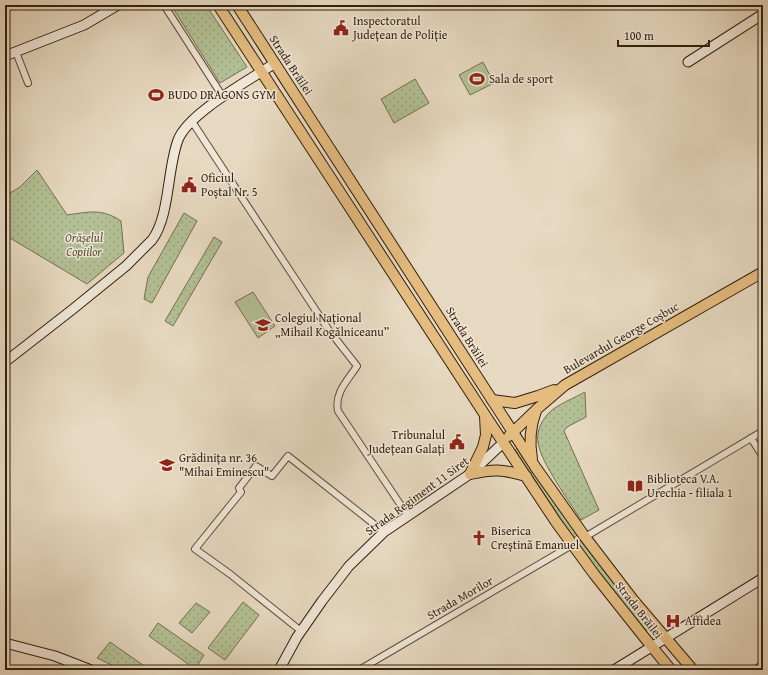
<svg xmlns="http://www.w3.org/2000/svg" width="768" height="675" viewBox="0 0 768 675" font-family="'Gentium Book Plus',serif">
<style>
.green{fill:url(#green-dots);stroke:#737050}
.pitch{fill:#b3c095;stroke:#737050}
.lines{fill:none;stroke-linecap:round;stroke-linejoin:round}
.street-casing{stroke:#604e39;stroke-width:8}
.secondary-casing{stroke:#331f0c;stroke-width:11}
.primary-casing{stroke:#331f0c;stroke-width:12}
.street{stroke:#efe6d7;stroke-width:6}
.secondary{stroke:#efe6d7;stroke-width:9}
.primary{stroke:#e4bc80;stroke-width:10}
.labels{text-anchor:middle;stroke-width:3;stroke-linejoin:round;paint-order:stroke}
.poi-label{font-size:12px;fill:#331f0c;stroke:#efe6d7;text-anchor:start}
.street-label{font-size:12px;fill:#331f0c;stroke:#efe6d7}
.park-label{font-size:12px;font-style:italic;fill:#594f35;stroke:#efe6d7}
</style>
<defs>
<pattern id="green-dots" width="8" height="8" patternUnits="userSpaceOnUse"><rect width="8" height="8" fill="#b3c095"/><path d="M2 2h.1M6 6h.1" fill="none" stroke="#9aa57f" stroke-width="1.8" stroke-linecap="round"/></pattern>
</defs>
<rect width="100%" height="100%" fill="#e7d9c1"/>
<filter id="stains"><feTurbulence type="fractalNoise" baseFrequency=".005" numOctaves="4"/><feColorMatrix values="0 0 0 0 .2 0 0 0 0 .09 0 0 0 0 .02 0 0 0 .5 -.17"/></filter>
<radialGradient id="worn" r=".72"><stop offset=".6" stop-color="#630" stop-opacity="0"/><stop offset="1" stop-color="#630" stop-opacity=".3"/></radialGradient>
<g class="green">
<path d="M171,5H206L247,67L220,83Z"/>
<path d="M415,79L429,103L394,123L381,99Z"/>
<path d="M37,170L67,215C88,212 102,208 121,221L124,253L87,284L5,235V196L20,187Z"/>
<path d="M184,213L197,221L152,303L144,299L148,277Z"/>
<path d="M214,237L222,242L173,326L165,321Z"/>
<path d="M585,392L586,417L567,427L564,431L599,510L581,520C570,502 540,462 538,442C536,432 542,419 550,412C555,406 576,397 585,392Z"/>
<path d="M518,447L578,534L575,537H573L515,450Z"/>
<path d="M580,540L649,628L645,632L576,543Z"/>
<path d="M243,602L259,615L225,660L208,648Z"/>
<path d="M196,603L210,612L192,633L179,623Z"/>
<path d="M158,623L204,655L195,669L149,636Z"/>
<path d="M110,642L150,670H122L97,658Z"/>
</g>
<g class="pitch">
<path d="M483,62L494,83L470,95L459,75Z"/>
<path d="M253,292L275,326L258,338L235,302Z"/>
</g>
<g class="lines">
<g class="street-casing">
<g id="street">
<path d="M164,5L223,97"/>
<path d="M16,52L28,83"/>
<path d="M191,120L328,329L357,366C348,380 334,393 338,411L408,516"/>
<path d="M751,438L763,457"/>
<path d="M585,537L763,431"/>
<path d="M301,631L230,574L195,549L241,492L239,488L256,466L272,476L288,456L384,532"/>
<path d="M359,670L572,545"/>
</g>
</g>
<g class="secondary-casing">
<g id="secondary">
<path d="M5,56L84,25L118,5"/>
<path d="M688,62L763,14"/>
<path d="M5,362L73,309L126,266L152,240C170,216 167,169 178,140C188,113 250,80 275,63"/>
<path d="M5,643L55,656L91,670"/>
<path d="M279,670L297,637L322,601L349,566L384,532L470,474L504,442"/>
<path d="M614,670L763,578"/>
<path d="M757,670L763,666"/>
</g>
</g>
<g class="primary-casing">
<g id="primary">
<path d="M218,5L485,415L556,522L594,574L644,637L671,670"/>
<path d="M237,5L536,468L585,537L634,601L693,670"/>
<path d="M492,400L515,403L538,396L554,390"/>
<path d="M509,436L537,409L565,385L763,272"/>
<path d="M532,459C529,442 530,427 536,411"/>
<path d="M470,474L483,447L486,435L485,416"/>
<path d="M470,474C494,469 502,469 526,476"/>
</g>
</g>
<use href="#street" class="street"/>
<use href="#secondary" class="secondary"/>
<use href="#primary" class="primary"/>
</g>
<defs>
<g id="civic-bare" transform="scale(1.2)"><path d="M-.6-6.5H3V-4.5H.6V-3L4-1V1h2V6H-6V1h2V-1L-.6-3ZM-1.2 2.5V6h2.4V2.5Z" fill="#8f2418" stroke="#efe6d7" stroke-width="2.5" paint-order="stroke"/></g>
<g id="stadium-bare" transform="scale(1.2)"><path d="M0-5a6.5 5 0 1 0 0 10a6.5 5 0 1 0 0-10ZM-3.5-1.8h7v3.6h-7Z" fill="#8f2418" stroke="#efe6d7" stroke-width="2.5" paint-order="stroke"/></g>
<g id="university-bare" transform="scale(1.2)"><path d="M0-5L7-2L0 1L-7-2ZM-4 1L0 2.5L4 1V4Q0 6-4 4Z" fill="#8f2418" stroke="#efe6d7" stroke-width="2.5" paint-order="stroke"/></g>
<g id="school-bare" transform="scale(1.2)"><path d="M0-5L7-2L0 1L-7-2ZM-4 1L0 2.5L4 1V4Q0 6-4 4Z" fill="#8f2418" stroke="#efe6d7" stroke-width="2.5" paint-order="stroke"/></g>
<g id="library-bare" transform="scale(1.2)"><path d="M-6-4Q-3-5.5-.7-3.5V5Q-3 3-6 4ZM6-4Q3-5.5 .7-3.5V5Q3 3 6 4Z" fill="#8f2418" stroke="#efe6d7" stroke-width="2.5" paint-order="stroke"/></g>
<g id="church-bare" transform="scale(1.2)"><path d="M-1.2-6h2.4v3.5h3.3v2.4h-3.3V6h-2.4V-.1h-3.3v-2.4h3.3Z" fill="#8f2418" stroke="#efe6d7" stroke-width="2.5" paint-order="stroke"/></g>
<g id="hospital-bare" transform="scale(1.2)"><path d="M-5-5h3v3.5h4V-5h3V5h-3V1.5h-4V5h-3Z" fill="#8f2418" stroke="#efe6d7" stroke-width="2.5" paint-order="stroke"/></g>
</defs>
<g fill-rule="evenodd">
<use href="#civic-bare" x="341" y="28"/>
<use href="#stadium-bare" x="477" y="79"/>
<use href="#stadium-bare" x="156" y="95"/>
<use href="#civic-bare" x="189" y="185"/>
<use href="#university-bare" x="263" y="325"/>
<use href="#civic-bare" x="457" y="442"/>
<use href="#school-bare" x="167" y="465"/>
<use href="#library-bare" x="635" y="486"/>
<use href="#church-bare" x="479" y="538"/>
<use href="#hospital-bare" x="673" y="621"/>
</g>
<g class="labels">
<g class="poi-label">
<text x="353" y="25">Inspectoratul<tspan x="353" dy="14">Județean de Poliție</tspan></text>
<text x="489" y="83">Sala de sport</text>
<text x="168" y="99">BUDO DRAGONS GYM</text>
<text x="201" y="182">Oficiul<tspan x="201" dy="14">Poștal Nr. 5</tspan></text>
<text x="275" y="322">Colegiul Național<tspan x="275" dy="14">„Mihail Kogălniceanu”</tspan></text>
<text x="445" y="439" text-anchor="end">Tribunalul<tspan x="445" dy="14">Județean Galați</tspan></text>
<text x="179" y="462">Grădinița nr. 36<tspan x="179" dy="14">"Mihai Eminescu"</tspan></text>
<text x="647" y="483">Biblioteca V.A.<tspan x="647" dy="14">Urechia - filiala 1</tspan></text>
<text x="491" y="535">Biserica<tspan x="491" dy="14">Creștină Emanuel</tspan></text>
<text x="685" y="625">Affidea</text>
</g>
<g class="street-label">
<text transform="translate(291 65) rotate(57)" y="4">Strada Brăilei</text>
<text transform="translate(467 337) rotate(58)" y="4">Strada Brăilei</text>
<text transform="translate(621 338) rotate(-30)" y="4">Bulevardul George Coșbuc</text>
<text transform="translate(417 496) rotate(-36)" y="4">Strada Regiment 11 Siret</text>
<text transform="translate(460 598) rotate(-30)" y="4">Strada Morilor</text>
<text transform="translate(639 610) rotate(52)" y="4">Strada Brăilei</text>
</g>
<g class="park-label">
<text x="84" y="242">Orășelul<tspan x="84" dy="14">Copiilor</tspan></text>
</g>
</g>
<rect width="768" height="675" fill="none" stroke="#e7d9c1" stroke-width="20"/>
<rect x="6" y="6" width="756" height="663" fill="none" stroke="#331f0c" stroke-width="2"/>
<rect x="10" y="10" width="748" height="655" fill="none" stroke="#331f0c"/>
<path d="M618 40v6h91v-6" fill="none" stroke="#331f0c" stroke-width="2"/>
<text x="624" y="40" font-size="12" fill="#331f0c" stroke="#efe6d7" stroke-width="3" paint-order="stroke">100 m</text>
<rect width="100%" height="100%" filter="url(#stains)"/>
<rect width="100%" height="100%" fill="url(#worn)"/>
</svg>
